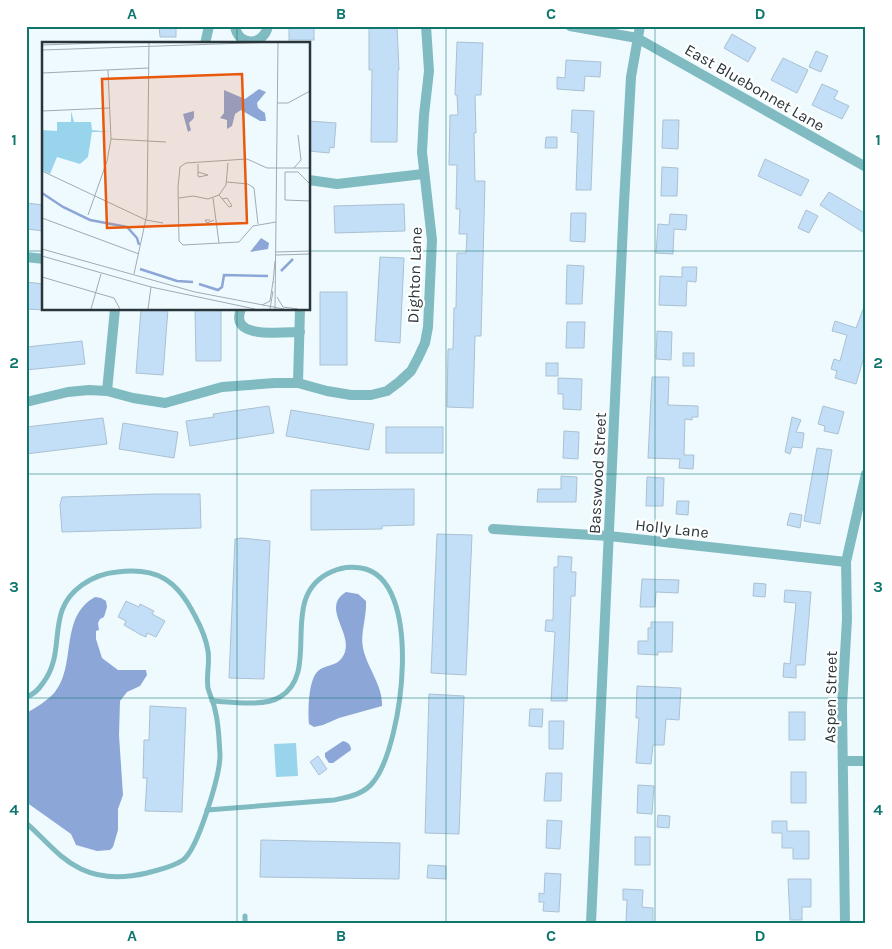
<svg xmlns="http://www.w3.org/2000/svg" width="892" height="949" viewBox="0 0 892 949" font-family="Karla,sans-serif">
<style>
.green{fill:#98d5ec}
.water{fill:#8ca7d7}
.building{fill:#c2dff7;stroke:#abc1d2}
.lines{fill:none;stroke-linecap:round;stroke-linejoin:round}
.service{stroke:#80bbc2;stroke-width:5}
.minor{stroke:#80bbc2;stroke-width:10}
.grid{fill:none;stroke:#0f766e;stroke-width:1;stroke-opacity:0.55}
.labels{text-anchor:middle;stroke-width:4.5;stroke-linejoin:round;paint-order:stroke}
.street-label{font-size:16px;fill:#2a353a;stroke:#fff}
.inset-river{fill:none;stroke:#8ca7d7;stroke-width:2.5}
.inset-road{fill:none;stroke:#a0abb0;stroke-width:1}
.view{fill:#e8590c;fill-opacity:0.15;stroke:#e8590c;stroke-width:2.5}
.inset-edge{fill:none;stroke:#2a353a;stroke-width:2.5}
.neatline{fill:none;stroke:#0f766e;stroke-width:2}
.grid-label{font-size:16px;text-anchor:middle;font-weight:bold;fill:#0f766e}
</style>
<rect width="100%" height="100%" fill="#effaff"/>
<path class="green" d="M296,743L298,776L276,777L274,744Z"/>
<g class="water">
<path d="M346,592L358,594L366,601C367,617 360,633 363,648C367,668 383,685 382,706L339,718L323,725L314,727L309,724C308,712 308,680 318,671C327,663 339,668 345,652C352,632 321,607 346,592Z"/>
<path d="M95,597L101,598L106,601L107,607L104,617L100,619L98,623L99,630L96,631V639L102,658L118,670H146L147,675L140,686L127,692L120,701L119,735L123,795L118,809V830L113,847L110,850L97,851L76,845L71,834L26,802V713C36,708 48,700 55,692C77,664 59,617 95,597Z"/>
<path d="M343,741C348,742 351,745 351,750L333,763H329L325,757V753Z"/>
</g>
<g class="building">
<path d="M159,26H176V37H160Z"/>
<rect x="289" y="26" width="25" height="14"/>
<path d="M369,26H397L399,70H398L397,142H371L372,70H369Z"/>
<path d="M732,34L756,48L748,62L724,48Z"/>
<path d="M457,42L483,43L481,95H475L476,133H474L475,181H485L481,336H475L473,408L447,407L448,349H453L454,308H456L457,253H466L467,234H459L460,209H456L457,165H449L450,115H458L457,95H455Z"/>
<path d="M816,51L828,56L821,72L809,67Z"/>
<path d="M783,58L808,70L797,93L771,80Z"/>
<path d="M566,60L601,62L600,77L585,76L584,91L557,89V77L565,78Z"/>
<path d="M822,84L838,91L834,99L849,106L842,119L812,105Z"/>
<path d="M572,110L594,111L591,190H576L578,133L571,132Z"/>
<path d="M663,120H679L678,149L662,148Z"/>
<path d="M309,121L336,123L334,148L330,147L329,153L309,151Z"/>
<path d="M546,137H557V148H545Z"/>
<path d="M765,159L809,180L801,196L758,176Z"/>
<path d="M662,167L678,168L677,196H661Z"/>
<path d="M829,192L866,214V234L820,205Z"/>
<path d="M26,203L44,205V231L26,229Z"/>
<path d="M404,204L405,231L335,233L334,206Z"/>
<path d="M806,210L818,216L809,233L798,228Z"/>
<path d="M571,213H586L585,242L570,241Z"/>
<path d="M670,214L687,215L686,230L674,229L673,254L656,253L658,224L669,225Z"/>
<path d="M380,257L404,258L400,343L375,341Z"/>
<path d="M567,265L584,266L582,304H566Z"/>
<path d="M682,267H697L696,282L687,281L686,306L659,305L660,276L682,277Z"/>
<path d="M26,282L44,284V310L26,309Z"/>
<rect x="320" y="292" width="27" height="73"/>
<path d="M865,304L866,350L856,384L835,378L837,371L831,369L834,359L840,361L847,335L832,331L835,321L856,328Z"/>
<path d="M141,309H168L163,375L136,373Z"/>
<path d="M195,309H221V361H196Z"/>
<path d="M567,322H585L584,348H566Z"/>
<path d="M657,331L672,332L671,360L656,359Z"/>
<path d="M82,341L85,364L26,370V347Z"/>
<rect x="683" y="353" width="11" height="13"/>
<rect x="546" y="363" width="12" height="13"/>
<path d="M652,377H669L668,405L698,406V417H692V420L685,419L684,455H694L693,469L679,468L680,459L648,458Z"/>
<path d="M558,378L582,379L581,410L563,409V394H558Z"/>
<path d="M269,406L274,433L190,446L186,421L214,417L213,414Z"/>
<path d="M823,406L844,412L838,434L824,431L825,426L818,424Z"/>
<path d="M291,410L374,424L369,450L286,436Z"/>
<path d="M792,417L801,420L796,432L804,433L802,448L792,447L790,454L785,452Z"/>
<path d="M103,418L107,444L26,454V427Z"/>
<path d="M123,423L178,432L174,458L119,449Z"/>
<rect x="386" y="427" width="57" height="26"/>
<path d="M564,431L579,432L578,459L563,458Z"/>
<path d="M817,448L832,450L820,524L804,521Z"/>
<path d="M561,476L577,477L576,502H537L538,489H561Z"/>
<path d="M647,477L664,478L663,506H646Z"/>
<path d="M414,489V525L382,526V529L311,530V490Z"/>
<path d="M156,494H200L201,528L62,532L60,505L62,497Z"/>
<path d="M677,501H689L688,515L676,514Z"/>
<path d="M790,513L802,515L800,528L787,525Z"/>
<path d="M437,534L472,535L466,675L431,673Z"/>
<path d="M242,538L270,541L264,679L229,678L235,539Z"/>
<path d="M558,556L572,557L571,572H576L575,596H571L567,701H551L555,632L545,631L546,620H553L554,567H558Z"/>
<path d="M642,579L679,580L678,593L656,592L655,607H640Z"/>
<path d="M754,583L766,584L765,597L753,596Z"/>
<path d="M785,590L811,592L805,665H796V678L783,677L784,663L790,664L796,603L784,602Z"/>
<path d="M126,601L139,607L140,604L154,611L152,614L165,621L156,637L147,633L146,637L141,635L124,625L126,621L118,617Z"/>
<path d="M651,622H673L672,652H658V655L638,654V641H648V628H651Z"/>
<path d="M637,686L681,688L679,720L666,719L664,745H653L651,764L636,763L639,718H636Z"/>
<path d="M429,694L464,696L459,834L425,833Z"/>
<path d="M150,706L186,708L182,812L145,811L147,778H143L144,740H149Z"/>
<path d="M530,709H543L542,727L529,726Z"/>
<rect x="789" y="712" width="16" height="28"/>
<path d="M549,721H564L563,749H549Z"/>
<path d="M318,756L327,769L319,775L310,762Z"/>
<rect x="791" y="772" width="15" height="31"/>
<path d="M546,773H562L561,801H544Z"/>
<path d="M638,785L654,786L652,814L637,813Z"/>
<path d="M658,815L670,816L669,828L657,827Z"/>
<path d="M547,820L562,821L560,849L546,848Z"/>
<path d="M772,821H787V831H809V859H793V848H782V833H772Z"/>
<rect x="635" y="837" width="15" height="28"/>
<path d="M261,840L400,843L399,879L260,877Z"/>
<path d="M428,865L446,866V879L427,878Z"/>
<path d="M545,873L561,874L559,912L543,911L544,902H539V893L544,894Z"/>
<path d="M788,879H811V907H802V920H790Z"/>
<path d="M623,889L643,890L642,907L653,908V923H626L627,900H623Z"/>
</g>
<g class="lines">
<g class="service">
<path d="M26,697C33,695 39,689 43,683C68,650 44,612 82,585C92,578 104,573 117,572C157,567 177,580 195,616C201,627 206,638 208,651C210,663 206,676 208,688C210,696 214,703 215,710C219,724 219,741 220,755C220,775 198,849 183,860C173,867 158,870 147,873C126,878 102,879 81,869C58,858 45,839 26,823"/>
<path d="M207,810L334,800C349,797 365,794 374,781C403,744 425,578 361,568C350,566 341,567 331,572C276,597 323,671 280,697C264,707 231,702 212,701"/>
<path d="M245,923V916"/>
</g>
<g class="minor">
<path d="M235,26C238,47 264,46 268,26"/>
<path d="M570,26L637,38L866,167"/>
<path d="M205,44L209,26"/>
<path d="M309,180L337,184L423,174"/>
<path d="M26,257L44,259"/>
<path d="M241,309C228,340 284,332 300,332"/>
<path d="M298,383L300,309"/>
<path d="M107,391L115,309"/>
<path d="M26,402L68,392L89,390L107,391L133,398L165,403L222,387L275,383H298L327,391L351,395H371L387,391L399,382L411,371L418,358L425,343L428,327L432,240L422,152L424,115L429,71L426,26"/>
<path d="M493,529L609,536L846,562"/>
<path d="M844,761H866"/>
<path d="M591,923L624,203L631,77L640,26"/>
<path d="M845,923L842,706L847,619L846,562L866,474"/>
</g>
</g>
<path class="grid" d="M237,26V44M446,26V923M655,26V923M26,251H44M309,251H866M237,309V923M26,474H866M26,698H866"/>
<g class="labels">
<g class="street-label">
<text transform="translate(755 87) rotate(30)" y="6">East Bluebonnet Lane</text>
<text transform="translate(414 275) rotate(-88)" y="6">Dighton Lane</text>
<text transform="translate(597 473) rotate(-87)" y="6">Basswood Street</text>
<text transform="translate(672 528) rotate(6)" y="6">Holly Lane</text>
<text transform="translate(830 697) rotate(-89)" y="6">Aspen Street</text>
</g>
</g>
<g transform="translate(42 42)">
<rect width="268" height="268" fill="#effaff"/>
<path d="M29,69L32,80H49L50,88L68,90H50L46,115L38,122L15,115L8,132L0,128V88L15,89V80H29Z" fill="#98d5ec"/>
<path d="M217,47L224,50L215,61L216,66L223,71L224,79H218L199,68L193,72L190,84L185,87V78L178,76L182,71V48L203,57ZM152,69V76L147,81L149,88L146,90L141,72ZM219,196L227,201L226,207L208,210Z" fill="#8ca7d7"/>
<path class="inset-river" d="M0,151L21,165L48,178L85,185L95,196L97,203M98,227L135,239L151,240M239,229L251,217M157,242L176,248L180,245L182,233L226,234"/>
<path class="inset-road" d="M0,3L86,0M0,8L234,0M0,31L107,26M235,61H246L268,49M0,69L68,66M69,97L124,100M252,126L259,118L256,93M0,129L104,178L121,181M156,130L166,133L157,135L156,134V122M185,140L206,142L212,146L216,182M268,142L256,130H243V158L268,159M177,153L187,165L190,164L185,156L180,157M137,156L151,154L166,157L177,153L184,143L186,121M171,156L177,201M46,173L65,119L69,97L66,28M0,176L97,212M168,178H163L165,181L172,178M234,180L211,184L197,200L141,203L137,199L136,145L138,125L144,121L205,117L225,126H268M0,207L153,250L242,267M234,210L268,209M234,213L268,212M0,214L109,245L213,267M92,232L105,172L107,0M0,235L72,256L78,267M231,241L233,219M235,255L241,265L256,267M220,263L228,259L231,240M49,267L59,232M106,267L109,245M228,267L231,249M233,267L236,0"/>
<path class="view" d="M200,32L205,181L65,186L60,37Z"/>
<rect width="268" height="268" class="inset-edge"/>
</g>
<rect width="892" height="949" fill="none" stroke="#ffffff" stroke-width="55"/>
<rect x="28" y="28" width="836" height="894" class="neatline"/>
<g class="grid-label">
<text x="132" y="19">A</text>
<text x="341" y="19">B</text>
<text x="551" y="19">C</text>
<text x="760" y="19">D</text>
<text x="14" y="145">1</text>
<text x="878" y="145">1</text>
<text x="14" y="368">2</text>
<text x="878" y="368">2</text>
<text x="14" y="592">3</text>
<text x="878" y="592">3</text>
<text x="14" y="815">4</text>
<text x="878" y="815">4</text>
<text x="132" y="941">A</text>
<text x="341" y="941">B</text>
<text x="551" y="941">C</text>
<text x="760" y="941">D</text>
</g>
</svg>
